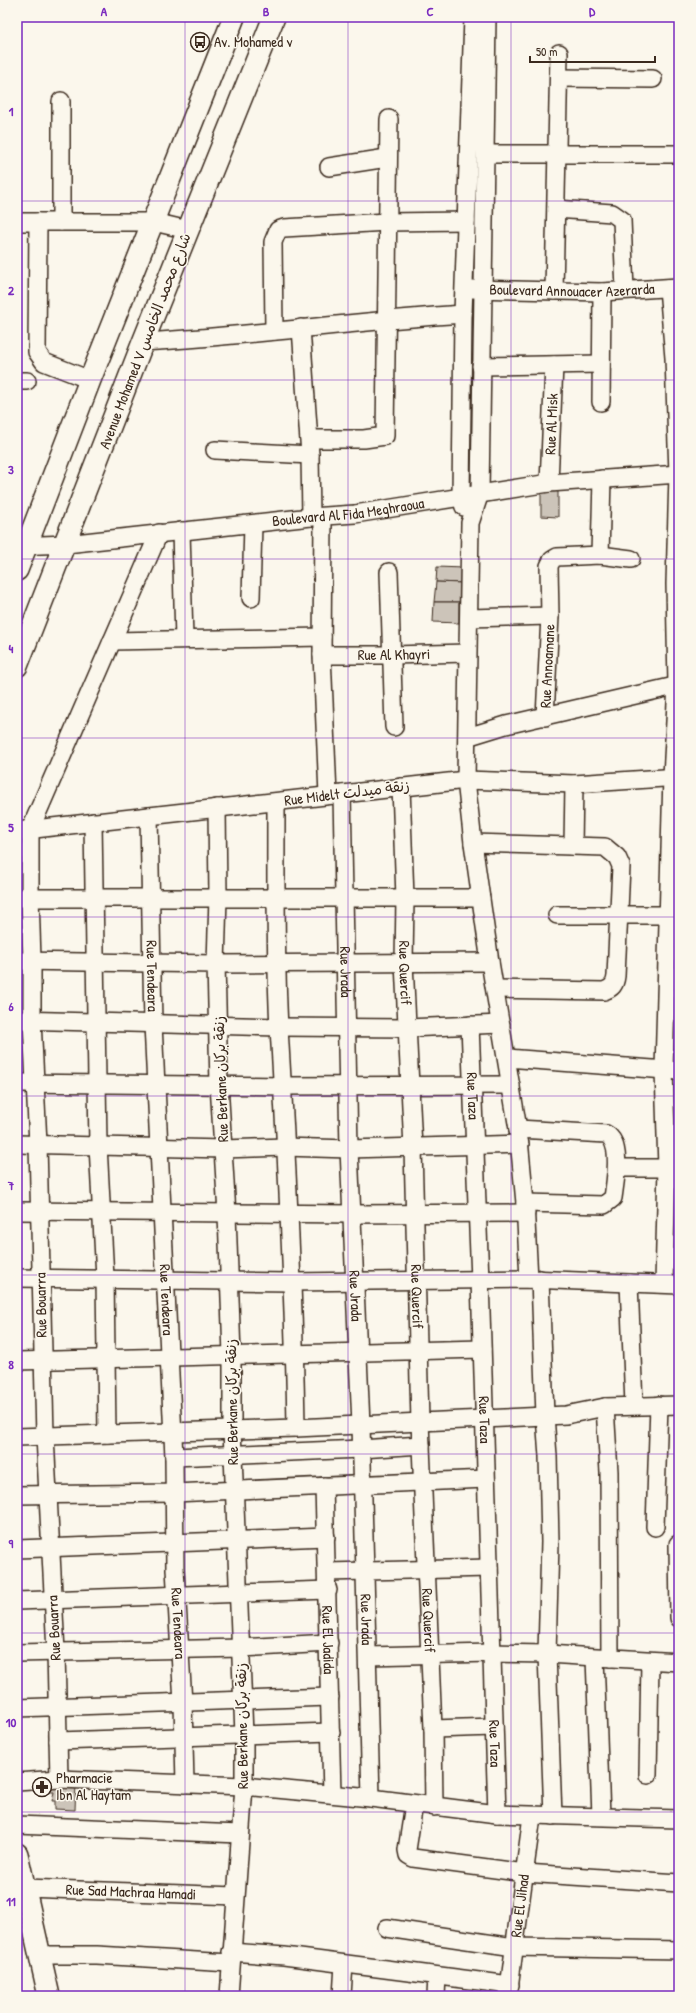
<svg xmlns="http://www.w3.org/2000/svg" width="696" height="2013" viewBox="0 0 696 2013" font-family="'Patrick Hand','Playpen Sans Arabic',sans-serif">
<style>
.building{fill:#ccc4b9;stroke:#3b2a1e}
.lines{fill:none;stroke-linecap:round;stroke-linejoin:round}
.minor-casing{stroke:#3b2a1e;stroke-width:20}
.tertiary-casing{stroke:#3b2a1e;stroke-width:24}
.minor{stroke:#fbf7ec;stroke-width:17}
.tertiary{stroke:#fbf7ec;stroke-width:21}
.grid{fill:none;stroke:#7b2cbf;stroke-width:1;stroke-opacity:0.55}
.labels{text-anchor:middle;stroke-width:3;stroke-linejoin:round;paint-order:stroke}
.poi-label{font-size:15px;fill:#3b2a1e;stroke:#fbf7ec;text-anchor:start}
.street-label{font-size:15px;fill:#3b2a1e;stroke:#fbf7ec}
.neatline{fill:none;stroke:#7b2cbf;stroke-width:1.5}
.grid-label{font-size:13px;text-anchor:middle;font-weight:bold;fill:#7b2cbf}
</style>
<rect width="100%" height="100%" fill="#fbf7ec"/>
<filter id="ink" filterUnits="userSpaceOnUse"><feTurbulence type="fractalNoise" baseFrequency=".025" numOctaves="2"/><feDisplacementMap in="SourceGraphic" scale="8" xChannelSelector="R" yChannelSelector="G"/><feConvolveMatrix kernelMatrix="1 2 1 2 8 2 1 2 1" color-interpolation-filters="sRGB"/></filter>
<g filter="url(#ink)">
<g class="building">
<path d="M541,490L558,491V517L541,516Z"/>
<path d="M437,567L464,568L462,583L436,582Z"/>
<path d="M436,582L462,583L461,602H434Z"/>
<path d="M434,602H459V623L433,622Z"/>
<path d="M51,1782H76L75,1810L55,1809V1801H52L54,1792H50Z"/>
</g>
<g class="lines">
<g class="minor-casing">
<g id="minor">
<path d="M487,17L480,493L470,523L466,780L473,843L490,962L518,1129L525,1203L529,1279"/>
<path d="M559,78L653,79"/>
<path d="M61,101V222"/>
<path d="M486,154H679"/>
<path d="M329,167L387,158"/>
<path d="M556,209L612,213L622,220L625,290"/>
<path d="M17,222H154L188,230"/>
<path d="M38,222L37,352L44,362L90,380"/>
<path id="s1" d="M471,289L602,292L678,287"/>
<path d="M554,291L559,53"/>
<path d="M301,328L310,455L311,517"/>
<path d="M274,331L273,242L278,230L284,228L387,222L466,221"/>
<path d="M143,342C250,336 356,321 463,314"/>
<path d="M481,366L600,364"/>
<path d="M17,381H27"/>
<path d="M601,402L602,292"/>
<path d="M309,439H364L385,436L389,119"/>
<path d="M215,450L310,455"/>
<path id="s2" d="M549,483L554,365"/>
<path d="M464,507L461,497L463,314L473,17"/>
<path d="M323,517L322,655L328,795"/>
<path d="M181,531L184,639"/>
<path id="s3" d="M17,546L66,544L311,517L355,514L549,483L679,474"/>
<path d="M600,555L602,479"/>
<path d="M389,572L394,727"/>
<path d="M251,598L253,524"/>
<path d="M469,618L550,616"/>
<path d="M112,641L322,637"/>
<path id="s4" d="M322,655H392L467,653"/>
<path id="s5" d="M545,717L550,616L549,566L552,560L557,557L600,555L631,559"/>
<path d="M467,737L506,725L679,685"/>
<path id="s6" d="M401,787L405,898L404,963L413,1148L420,1422L433,1729L434,1807"/>
<path id="s7" d="M342,794L349,1149L361,1425L371,1798"/>
<path d="M276,802C276,877 275,953 279,1028C287,1161 294,1295 296,1428"/>
<path d="M217,808L218,897L216,964L219,1084L227,1214L232,1355V1429L244,1735V1786L229,1996"/>
<path id="s8" d="M149,816L153,1024L174,1457L175,1569L183,1703L185,1784"/>
<path d="M93,822L98,1145L105,1278L107,1434"/>
<path d="M17,831L466,780L574,784L679,777"/>
<path d="M473,843L605,847L617,857L621,866L616,976C615,985 612,988 604,991L495,989"/>
<path d="M573,846L574,784"/>
<path d="M17,898H481"/>
<path d="M557,915H668"/>
<path d="M17,961L216,964L490,962"/>
<path d="M17,1020L279,1027L407,1028L501,1024"/>
<path id="s9" d="M470,1025L480,1280L497,1814"/>
<path d="M507,1058L679,1071"/>
<path d="M17,1083L284,1086L511,1085"/>
<path d="M518,1129L606,1134C623,1143 615,1182 613,1198L604,1205L525,1203"/>
<path d="M17,1144L223,1149L284,1147L349,1149L520,1144"/>
<path d="M617,1168H667"/>
<path d="M17,1211L352,1214L526,1213"/>
<path d="M17,1278L291,1282L529,1279L679,1285"/>
<path d="M540,1279L545,1416L548,1456L550,1542L547,1654L553,1816"/>
<path d="M629,1283L634,1405"/>
<path d="M664,1283L667,1168L664,1070L672,776L677,685L675,584L678,474L674,358L668,288"/>
<path d="M17,1361L482,1349"/>
<path d="M605,1407L609,1472L610,1658"/>
<path d="M17,1437L296,1428L566,1415L605,1407L679,1405"/>
<path d="M174,1457L361,1449L421,1445"/>
<path id="s10" d="M324,1486L332,1794"/>
<path d="M17,1495L174,1493L486,1479"/>
<path d="M655,1527L659,1405"/>
<path d="M678,1544L679,1618"/>
<path d="M17,1549L326,1537"/>
<path d="M327,1572L489,1568"/>
<path d="M17,1601L328,1590"/>
<path d="M17,1653L241,1648L329,1643"/>
<path d="M368,1656L491,1653L547,1654L679,1662"/>
<path d="M595,1658L601,1816"/>
<path d="M17,1708L330,1697"/>
<path d="M433,1729L494,1727"/>
<path d="M58,1741L331,1732"/>
<path d="M648,1775L650,1661"/>
<path d="M59,1779L56,1652L45,1436L38,1144L32,1020V960L30,897V830L159,533"/>
<path d="M17,1782L59,1779L244,1786L371,1798L497,1814L679,1819"/>
<path d="M414,1804L407,1850L408,1855L413,1858L525,1873L679,1883"/>
<path d="M17,1825L240,1834"/>
<path id="s11" d="M26,1888L235,1896"/>
<path d="M387,1928L514,1947L679,1950"/>
<path d="M231,1952L284,1956L510,1985"/>
<path d="M40,1955H97L230,1963"/>
<path id="s12" d="M508,1995L532,1816"/>
<path d="M342,1996L344,1964"/>
<path d="M436,1996L437,1976"/>
</g>
</g>
<g class="tertiary-casing">
<g id="tertiary">
<path d="M17,570L90,380L234,17"/>
<path d="M17,666L143,342L274,17"/>
<path d="M17,1854L49,1996"/>
</g>
</g>
<use href="#minor" class="minor"/>
<use href="#tertiary" class="tertiary"/>
</g>
</g>
<path class="grid" d="M185,17V1996M348,17V1996M511,17V1996M17,201H679M17,380H679M17,559H679M17,738H679M17,917H679M17,1096H679M17,1275H679M17,1454H679M17,1633H679M17,1812H679"/>
<defs>
<g id="bus-ring" transform="scale(1)"><circle r="9.5" fill="#fbf7ec" stroke="#3b2a1e" stroke-width="1.5"/><path d="M-5-6H5V4H4V6H2V4H-2V6H-4V4H-5ZM-3.5-4V0h7V-4ZM-3.5 1.2v1.5H-2V1.2ZM2 1.2v1.5H3.5V1.2Z" fill="#3b2a1e"/></g>
<g id="pharmacy-ring" transform="scale(1)"><circle r="9.5" fill="#fbf7ec" stroke="#3b2a1e" stroke-width="1.5"/><path d="M-2-6h4v4h4v4h-4v4h-4v-4h-4v-4h4Z" fill="#3b2a1e"/></g>
</defs>
<g fill-rule="evenodd">
<use href="#bus-ring" x="200" y="42"/>
<use href="#pharmacy-ring" x="42" y="1787"/>
</g>
<g class="labels">
<g class="poi-label">
<text x="214" y="47">Av. Mohamed v</text>
<text x="56" y="1783">Pharmacie<tspan x="56" dy="17">Ibn Al Haytam</tspan></text>
</g>
<g class="street-label">
<text dy="5" stroke="none"><textPath href="#s1" startOffset="101">Boulevard Annouacer Azerarda</textPath></text>
<text transform="translate(145 341) rotate(-69)" y="5">Avenue Mohamed V شارع محمد الخامس</text>
<text dy="5" stroke="none"><textPath href="#s2" startOffset="59">Rue Al Misk</textPath></text>
<text dy="5" stroke="none"><textPath href="#s3" startOffset="333">Boulevard Al Fida Meghraoua</textPath></text>
<text dy="5" stroke="none"><textPath href="#s4" startOffset="72">Rue Al Khayri</textPath></text>
<text dy="5" stroke="none"><textPath href="#s5" startOffset="51">Rue Annoamane</textPath></text>
<text transform="translate(347 793) rotate(-7)" y="5">Rue Midelt زنقة ميدلت</text>
<text dy="5" stroke="none"><textPath href="#s7" startOffset="178">Rue Jrada</textPath></text>
<text dy="5" stroke="none"><textPath href="#s6" startOffset="186">Rue Quercif</textPath></text>
<text dy="5" stroke="none"><textPath href="#s8" startOffset="160">Rue Tendeara</textPath></text>
<text transform="translate(221 1079) rotate(-92)" y="5">Rue Berkane زنقة بركان</text>
<text dy="5" stroke="none"><textPath href="#s9" startOffset="71">Rue Taza</textPath></text>
<text dy="5" stroke="none"><textPath href="#s7" startOffset="502">Rue Jrada</textPath></text>
<text dy="5" stroke="none"><textPath href="#s6" startOffset="510">Rue Quercif</textPath></text>
<text dy="5" stroke="none"><textPath href="#s8" startOffset="484">Rue Tendeara</textPath></text>
<text transform="translate(41 1305) rotate(-91)" y="5">Rue Bouarra</text>
<text transform="translate(232 1402) rotate(-91)" y="5">Rue Berkane زنقة بركان</text>
<text dy="5" stroke="none"><textPath href="#s9" startOffset="395">Rue Taza</textPath></text>
<text dy="5" stroke="none"><textPath href="#s7" startOffset="826">Rue Jrada</textPath></text>
<text dy="5" stroke="none"><textPath href="#s6" startOffset="834">Rue Quercif</textPath></text>
<text dy="5" stroke="none"><textPath href="#s8" startOffset="808">Rue Tendeara</textPath></text>
<text transform="translate(54 1628) rotate(-93)" y="5">Rue Bouarra</text>
<text dy="5" stroke="none"><textPath href="#s10" startOffset="154">Rue El Jadida</textPath></text>
<text transform="translate(242 1726) rotate(-91)" y="5">Rue Berkane زنقة بركان</text>
<text dy="5" stroke="none"><textPath href="#s9" startOffset="719">Rue Taza</textPath></text>
<text dy="5" stroke="none"><textPath href="#s11" startOffset="105">Rue Sad Machraa Hamadi</textPath></text>
<text dy="5" stroke="none"><textPath href="#s12" startOffset="90">Rue El Jihad</textPath></text>
</g>
</g>
<rect width="696" height="2013" fill="none" stroke="#fbf7ec" stroke-width="44"/>
<path d="M530 56v6h125v-6" fill="none" stroke="#3b2a1e" stroke-width="2"/>
<text x="536" y="56" font-size="12" fill="#3b2a1e" stroke="#fbf7ec" stroke-width="3" paint-order="stroke">50 m</text>
<rect x="22" y="22" width="652" height="1969" class="neatline"/>
<g class="grid-label">
<text x="104" y="16">A</text>
<text x="266" y="16">B</text>
<text x="430" y="16">C</text>
<text x="592" y="16">D</text>
<text x="11" y="116">1</text>
<text x="11" y="295">2</text>
<text x="11" y="474">3</text>
<text x="11" y="653">4</text>
<text x="11" y="832">5</text>
<text x="11" y="1011">6</text>
<text x="11" y="1190">7</text>
<text x="11" y="1369">8</text>
<text x="11" y="1548">9</text>
<text x="11" y="1727">10</text>
<text x="11" y="1906">11</text>
</g>
</svg>
